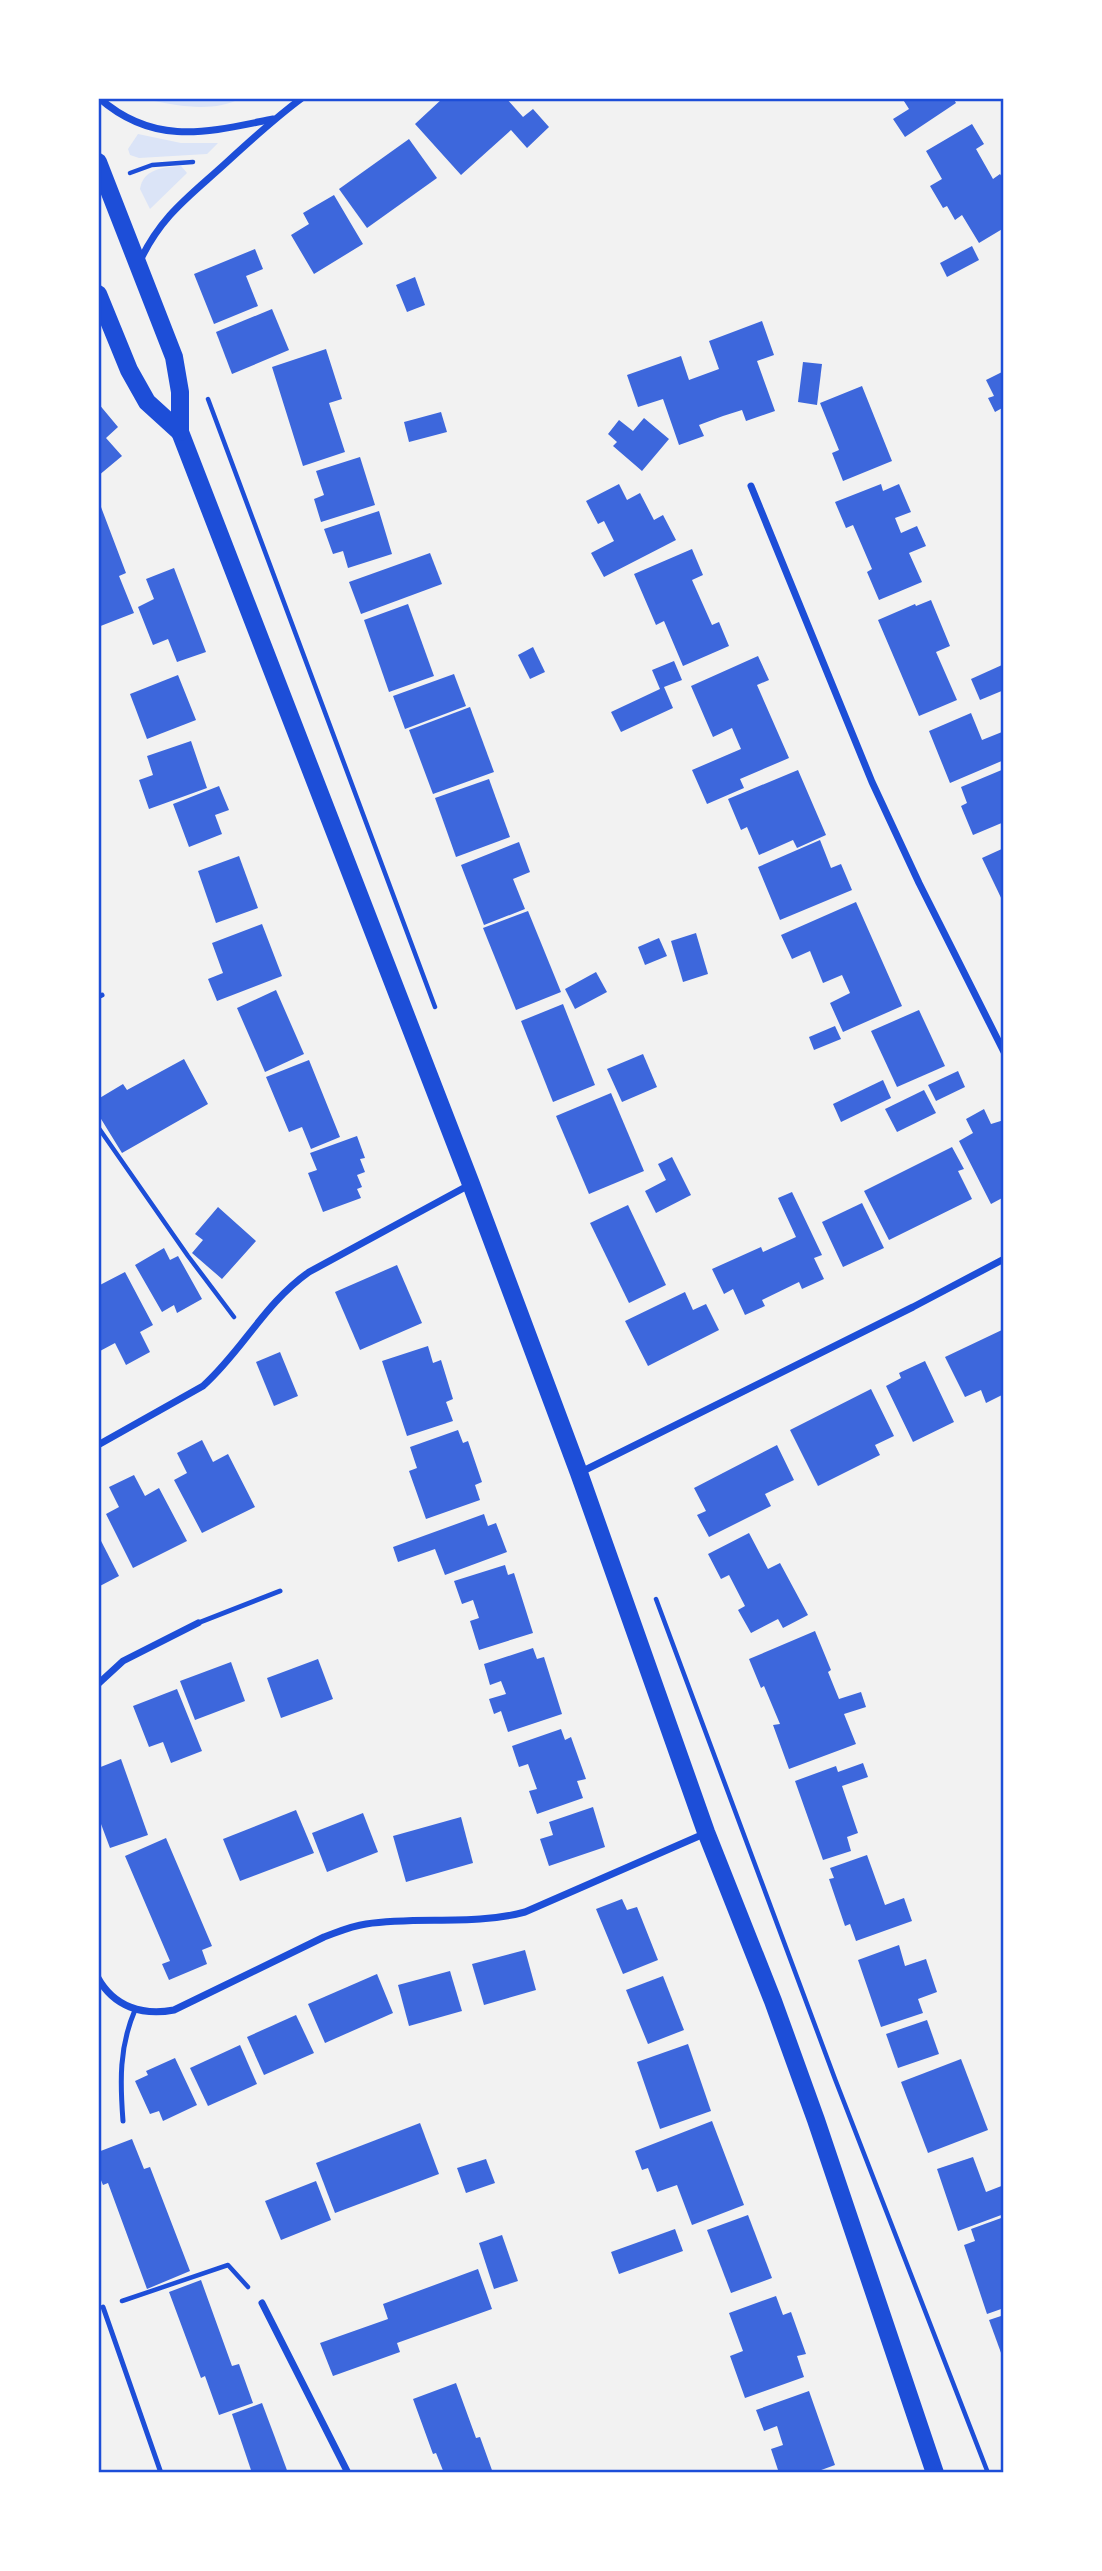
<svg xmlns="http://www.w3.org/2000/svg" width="1102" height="2571" viewBox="0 0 1102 2571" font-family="'Zilla Slab',serif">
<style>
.green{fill:#dbe4f7}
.building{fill:#3d67dc}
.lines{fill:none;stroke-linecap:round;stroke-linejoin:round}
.path{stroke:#1d4ed8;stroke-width:4.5}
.service{stroke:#1d4ed8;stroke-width:5}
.minor{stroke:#1d4ed8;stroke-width:7}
.primary{stroke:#1d4ed8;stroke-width:18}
.neatline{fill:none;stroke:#1d4ed8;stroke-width:2.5}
</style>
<rect width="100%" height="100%" fill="#f2f2f2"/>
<g class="green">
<path d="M150,98H242C212,113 180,106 149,100Z"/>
<path d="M138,134L181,143H218L207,154L139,158L130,155L128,149Z"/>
<path d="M181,166L187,173L150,209L140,189C143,169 163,167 181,166Z"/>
</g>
<g class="building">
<path d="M443,98H506L523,117L533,109L549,127L527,148L511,130L461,175L415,124Z"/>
<path d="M902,98H953L956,103L905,137L893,119L909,109Z"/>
<path d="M972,124L984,144L976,149L993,179L1000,174L1004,180V228L979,243L962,215L955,220L947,206L943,208L930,186L942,179L926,151Z"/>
<path d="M409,139L437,178L367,228L339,189Z"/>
<path d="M334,195L363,244L314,274L291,235L309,224L303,213Z"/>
<path d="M972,246L979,260L947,277L940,263Z"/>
<path d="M255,249L263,269L246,276L258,306L214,324L194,274Z"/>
<path d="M415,277L425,305L407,312L396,285Z"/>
<path d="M272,309L289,350L232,374L216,332Z"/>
<path d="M762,321L774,355L757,361L775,411L746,421L742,410L723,416L699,425L704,436L679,445L663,399L638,407L627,375L681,356L689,380L719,369L709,341Z"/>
<path d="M326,349L342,399L329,403L345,452L303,466L272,367Z"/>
<path d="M803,362L822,364L817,405L798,402Z"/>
<path d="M1004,371V407L995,412L988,398L994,396L986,380Z"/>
<path d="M862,386L892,461L843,481L832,453L839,450L820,403Z"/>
<path d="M98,403L118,427L106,438L122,456L98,476Z"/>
<path d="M441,412L447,432L409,442L404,422Z"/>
<path d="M644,418L669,439L642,471L613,446L617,442L608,434L619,420L633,431Z"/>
<path d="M360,457L375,505L321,522L314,499L324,495L316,471Z"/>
<path d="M619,484L627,500L640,493L654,520L663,515L676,540L604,577L591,553L614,541L604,521L598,524L586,501Z"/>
<path d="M881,484L883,491L899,484L911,512L895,518L901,533L917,526L926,546L909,553L922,582L879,600L867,572L872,569L853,525L846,528L835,502Z"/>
<path d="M101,507L126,573L119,576L134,613L98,627V508Z"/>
<path d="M379,511L392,554L348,568L343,551L333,554L324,529Z"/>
<path d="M692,549L703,575L692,580L712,625L719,622L729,646L683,666L664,621L656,625L634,574Z"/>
<path d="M430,553L442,584L361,614L349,582Z"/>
<path d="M174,568L206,652L177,662L168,639L153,645L138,607L154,599L146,579Z"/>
<path d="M931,600L950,646L936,652L957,700L919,716L878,620L915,604L916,606Z"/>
<path d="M408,604L434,676L389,692L364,620Z"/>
<path d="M533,647L545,672L530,679L518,655Z"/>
<path d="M758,656L769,680L757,685L789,758L740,779L744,788L707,804L692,770L741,749L732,728L713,737L691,686Z"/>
<path d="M674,661L682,680L664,687L673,708L621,732L611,712L660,689L652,670Z"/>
<path d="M1002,665L1004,690L980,700L971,679Z"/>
<path d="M454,674L466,706L405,729L393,696Z"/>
<path d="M178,675L196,720L147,739L130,694Z"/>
<path d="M470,707L494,772L433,794L409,730Z"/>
<path d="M971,713L982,740L1002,732L1004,760L950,783L929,731Z"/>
<path d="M191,741L207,788L149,809L139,780L153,775L147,756Z"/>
<path d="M1004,769V822L973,835L961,806L967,803L961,787Z"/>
<path d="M798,770L826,835L797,848L793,840L759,855L747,827L741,830L728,799Z"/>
<path d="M489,779L510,837L456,857L435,798Z"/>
<path d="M219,786L229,810L215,815L222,834L189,847L173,804Z"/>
<path d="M820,840L831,868L841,864L852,890L780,920L758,867Z"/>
<path d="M519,842L530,872L513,879L525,909L484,925L461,865Z"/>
<path d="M1004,848V904L982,858Z"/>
<path d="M239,856L258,908L216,923L198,871Z"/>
<path d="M856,902L902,1006L843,1032L830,1003L850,993L842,975L823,983L810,951L792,959L781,935Z"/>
<path d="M528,911L561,992L516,1010L483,928Z"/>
<path d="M262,924L282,976L217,1001L208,979L223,973L212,943Z"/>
<path d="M696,933L708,974L683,982L671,941Z"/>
<path d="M659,938L667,956L645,965L638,947Z"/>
<path d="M596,972L607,992L575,1009L565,989Z"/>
<path d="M276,990L304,1054L265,1072L237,1008Z"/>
<path d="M563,1004L595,1085L553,1102L521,1021Z"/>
<path d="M919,1010L945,1066L897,1087L871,1031Z"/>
<path d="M835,1026L841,1039L814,1050L809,1037Z"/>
<path d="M643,1054L657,1087L622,1102L607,1069Z"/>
<path d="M184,1059L208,1104L122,1153L98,1114V1099L123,1084L127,1090Z"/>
<path d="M309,1060L340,1137L311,1149L302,1127L289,1132L266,1077Z"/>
<path d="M958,1071L965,1087L936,1101L928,1085Z"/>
<path d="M883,1080L891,1098L841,1122L833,1104Z"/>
<path d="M924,1090L936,1113L897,1132L885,1109Z"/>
<path d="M611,1093L644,1171L589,1194L556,1116Z"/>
<path d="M984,1109L991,1124L1004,1120V1197L991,1204L959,1141L973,1133L966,1119Z"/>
<path d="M357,1136L365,1158L360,1159L365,1172L357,1175L362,1187L357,1189L361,1198L323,1212L308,1173L317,1170L310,1153Z"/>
<path d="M952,1147L964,1169L958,1171L972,1199L889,1240L864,1191Z"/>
<path d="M672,1157L691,1195L656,1213L645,1191L666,1180L658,1164Z"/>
<path d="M792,1192L822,1255L814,1258L824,1279L802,1289L799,1282L762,1300L765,1306L745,1315L733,1289L724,1294L712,1269L761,1247L763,1252L796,1237L778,1198Z"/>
<path d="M862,1203L884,1248L843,1267L822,1222Z"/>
<path d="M628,1205L666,1285L629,1303L590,1223Z"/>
<path d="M218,1207L256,1241L222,1279L192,1253L203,1240L195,1234Z"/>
<path d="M164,1248L170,1260L178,1256L202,1299L177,1313L174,1305L162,1312L135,1265Z"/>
<path d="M397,1265L422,1323L360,1350L335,1292Z"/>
<path d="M125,1272L153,1325L140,1332L150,1352L126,1365L115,1343L100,1351L98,1347V1286Z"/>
<path d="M685,1292L693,1310L706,1304L719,1330L648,1366L625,1321Z"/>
<path d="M1004,1329V1394L986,1403L981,1390L965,1397L945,1357Z"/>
<path d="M428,1346L433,1363L441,1360L453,1399L446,1402L453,1421L407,1436L382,1361Z"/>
<path d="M280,1352L298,1396L274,1406L256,1362Z"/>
<path d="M925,1361L954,1422L913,1442L886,1386L901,1378L899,1373Z"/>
<path d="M871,1389L894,1436L875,1445L880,1455L818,1486L790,1430Z"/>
<path d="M458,1430L463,1443L468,1441L482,1482L475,1485L480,1500L426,1519L409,1471L417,1468L410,1447Z"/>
<path d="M202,1440L213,1462L228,1454L255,1507L202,1533L174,1480L187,1473L177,1453Z"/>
<path d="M777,1445L794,1480L765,1494L771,1506L709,1537L697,1515L706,1511L694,1488Z"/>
<path d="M134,1475L145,1496L159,1488L187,1541L133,1568L106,1514L119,1507L109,1487Z"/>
<path d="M484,1514L488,1526L496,1523L507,1552L445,1575L435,1549L398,1562L393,1547Z"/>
<path d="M749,1533L768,1569L780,1563L808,1615L783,1628L778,1619L751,1633L738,1610L745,1606L729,1575L721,1579L708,1554Z"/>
<path d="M98,1535L119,1576L98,1587Z"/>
<path d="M505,1565L508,1575L514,1573L533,1633L479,1650L470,1621L479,1618L473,1600L462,1604L454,1581Z"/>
<path d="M815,1631L831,1670L828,1672L839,1699L861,1692L866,1707L844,1714L856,1744L789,1769L773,1725L780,1724L764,1686L761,1688L749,1659Z"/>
<path d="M533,1648L537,1659L544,1657L562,1714L508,1732L501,1711L494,1714L489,1699L506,1694L501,1681L490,1685L484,1664Z"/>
<path d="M318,1659L333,1699L281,1718L267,1678Z"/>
<path d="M231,1662L245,1701L195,1720L180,1681Z"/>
<path d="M177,1689L202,1751L171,1763L163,1742L149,1747L133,1706Z"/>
<path d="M561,1729L565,1740L571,1737L586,1779L577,1781L583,1798L537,1814L529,1791L537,1789L533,1778L528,1764L519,1767L512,1746Z"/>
<path d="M121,1759L148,1835L110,1848L98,1816V1768Z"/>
<path d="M863,1763L868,1777L842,1786L858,1833L847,1837L851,1851L823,1860L795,1781L836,1766L838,1772Z"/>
<path d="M593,1807L605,1847L549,1866L540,1839L553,1835L549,1822Z"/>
<path d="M296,1810L314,1853L240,1881L223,1839Z"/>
<path d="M363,1813L378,1852L327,1872L312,1833Z"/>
<path d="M461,1817L473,1863L406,1882L393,1836Z"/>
<path d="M166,1838L212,1946L202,1950L207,1964L169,1980L162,1964L170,1961L125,1856Z"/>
<path d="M867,1855L885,1905L904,1898L912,1921L856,1941L850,1924L845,1926L829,1879L834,1878L830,1868Z"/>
<path d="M622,1899L627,1910L637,1907L658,1960L623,1974L596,1909Z"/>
<path d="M899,1945L905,1966L926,1959L937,1992L918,1999L923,2013L881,2027L858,1960Z"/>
<path d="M525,1950L536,1990L484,2005L472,1964Z"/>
<path d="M450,1971L462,2011L409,2026L398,1985Z"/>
<path d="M377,1974L393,2013L325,2043L308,2004Z"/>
<path d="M663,1976L684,2030L648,2044L626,1990Z"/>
<path d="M296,2015L314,2053L264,2075L247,2037Z"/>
<path d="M927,2020L939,2054L898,2068L886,2034Z"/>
<path d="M688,2044L711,2111L660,2129L637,2062Z"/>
<path d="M240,2045L257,2084L208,2106L190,2068Z"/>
<path d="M175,2058L197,2105L163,2121L159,2111L150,2114L135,2081L148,2075L146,2071Z"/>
<path d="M961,2059L988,2130L928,2153L901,2082Z"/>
<path d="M712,2121L744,2205L692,2225L677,2185L657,2192L648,2168L642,2170L635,2151Z"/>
<path d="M420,2123L439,2174L335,2213L316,2163Z"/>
<path d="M132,2139L144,2169L150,2167L190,2271L147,2289L108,2183L103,2185L98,2173V2152Z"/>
<path d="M973,2157L986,2192L1004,2185V2214L958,2231L937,2169Z"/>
<path d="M486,2159L495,2183L466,2193L457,2168Z"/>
<path d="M316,2181L331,2220L281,2240L265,2201Z"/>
<path d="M748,2215L772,2278L731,2293L707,2230Z"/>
<path d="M1004,2217V2308L987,2314L964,2245L975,2241L971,2229Z"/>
<path d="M675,2229L683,2251L619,2274L611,2252Z"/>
<path d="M502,2235L518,2281L494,2289L479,2243Z"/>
<path d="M478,2269L492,2309L397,2343L400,2352L333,2376L320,2343L388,2319L383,2304Z"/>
<path d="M201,2280L232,2366L239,2364L253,2403L219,2415L205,2376L201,2378L169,2292Z"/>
<path d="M776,2296L783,2315L791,2312L806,2354L797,2356L804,2377L745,2398L730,2356L743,2351L729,2313Z"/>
<path d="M1004,2315V2361L989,2320Z"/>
<path d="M456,2383L476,2438L480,2437L493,2473H444L436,2453L433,2454L413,2399Z"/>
<path d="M809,2391L835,2465L813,2473H779L771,2449L783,2445L777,2426L764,2431L756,2410Z"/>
<path d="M262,2403L274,2435L288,2473H252L232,2414Z"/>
</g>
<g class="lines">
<g class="path">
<path d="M130,173L152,165L193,162"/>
<path d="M208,399L435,1007"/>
<path d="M98,1127L188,1256L234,1317"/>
<path d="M656,1599L835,2079L988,2473"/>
<path d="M122,2301L228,2265L248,2287"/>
</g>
<g class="service">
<path d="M98,997L102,995"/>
<path d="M198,1623L280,1591"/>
<path d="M123,2121C120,2082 119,2047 135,2010"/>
<path d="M103,2307L161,2473"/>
</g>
<g class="minor">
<path d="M99,98C155,147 208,132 273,119"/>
<path d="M139,263C161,215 190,196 227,162C252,139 275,118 302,98"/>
<path d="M751,486L872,782L919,883L1004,1052"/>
<path d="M98,1445L203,1386C243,1350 264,1304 309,1272L471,1184"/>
<path d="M579,1473L913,1307L1004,1259"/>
<path d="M98,1684L123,1661L198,1623"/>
<path d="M98,1978C114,2007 143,2016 174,2010L324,1937C338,1932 351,1926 366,1924C419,1916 473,1926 525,1912L706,1833"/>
<path d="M262,2303L348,2473"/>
</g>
<g class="primary">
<path d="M98,162L174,357L180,392V432L471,1184L579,1473L706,1832L773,2001L816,2120L935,2473"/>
<path d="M98,294L129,370L147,402L180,432"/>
</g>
</g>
<rect width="1102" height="2571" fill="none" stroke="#ffffff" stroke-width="200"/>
<rect x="100" y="100" width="902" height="2371" class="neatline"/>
</svg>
